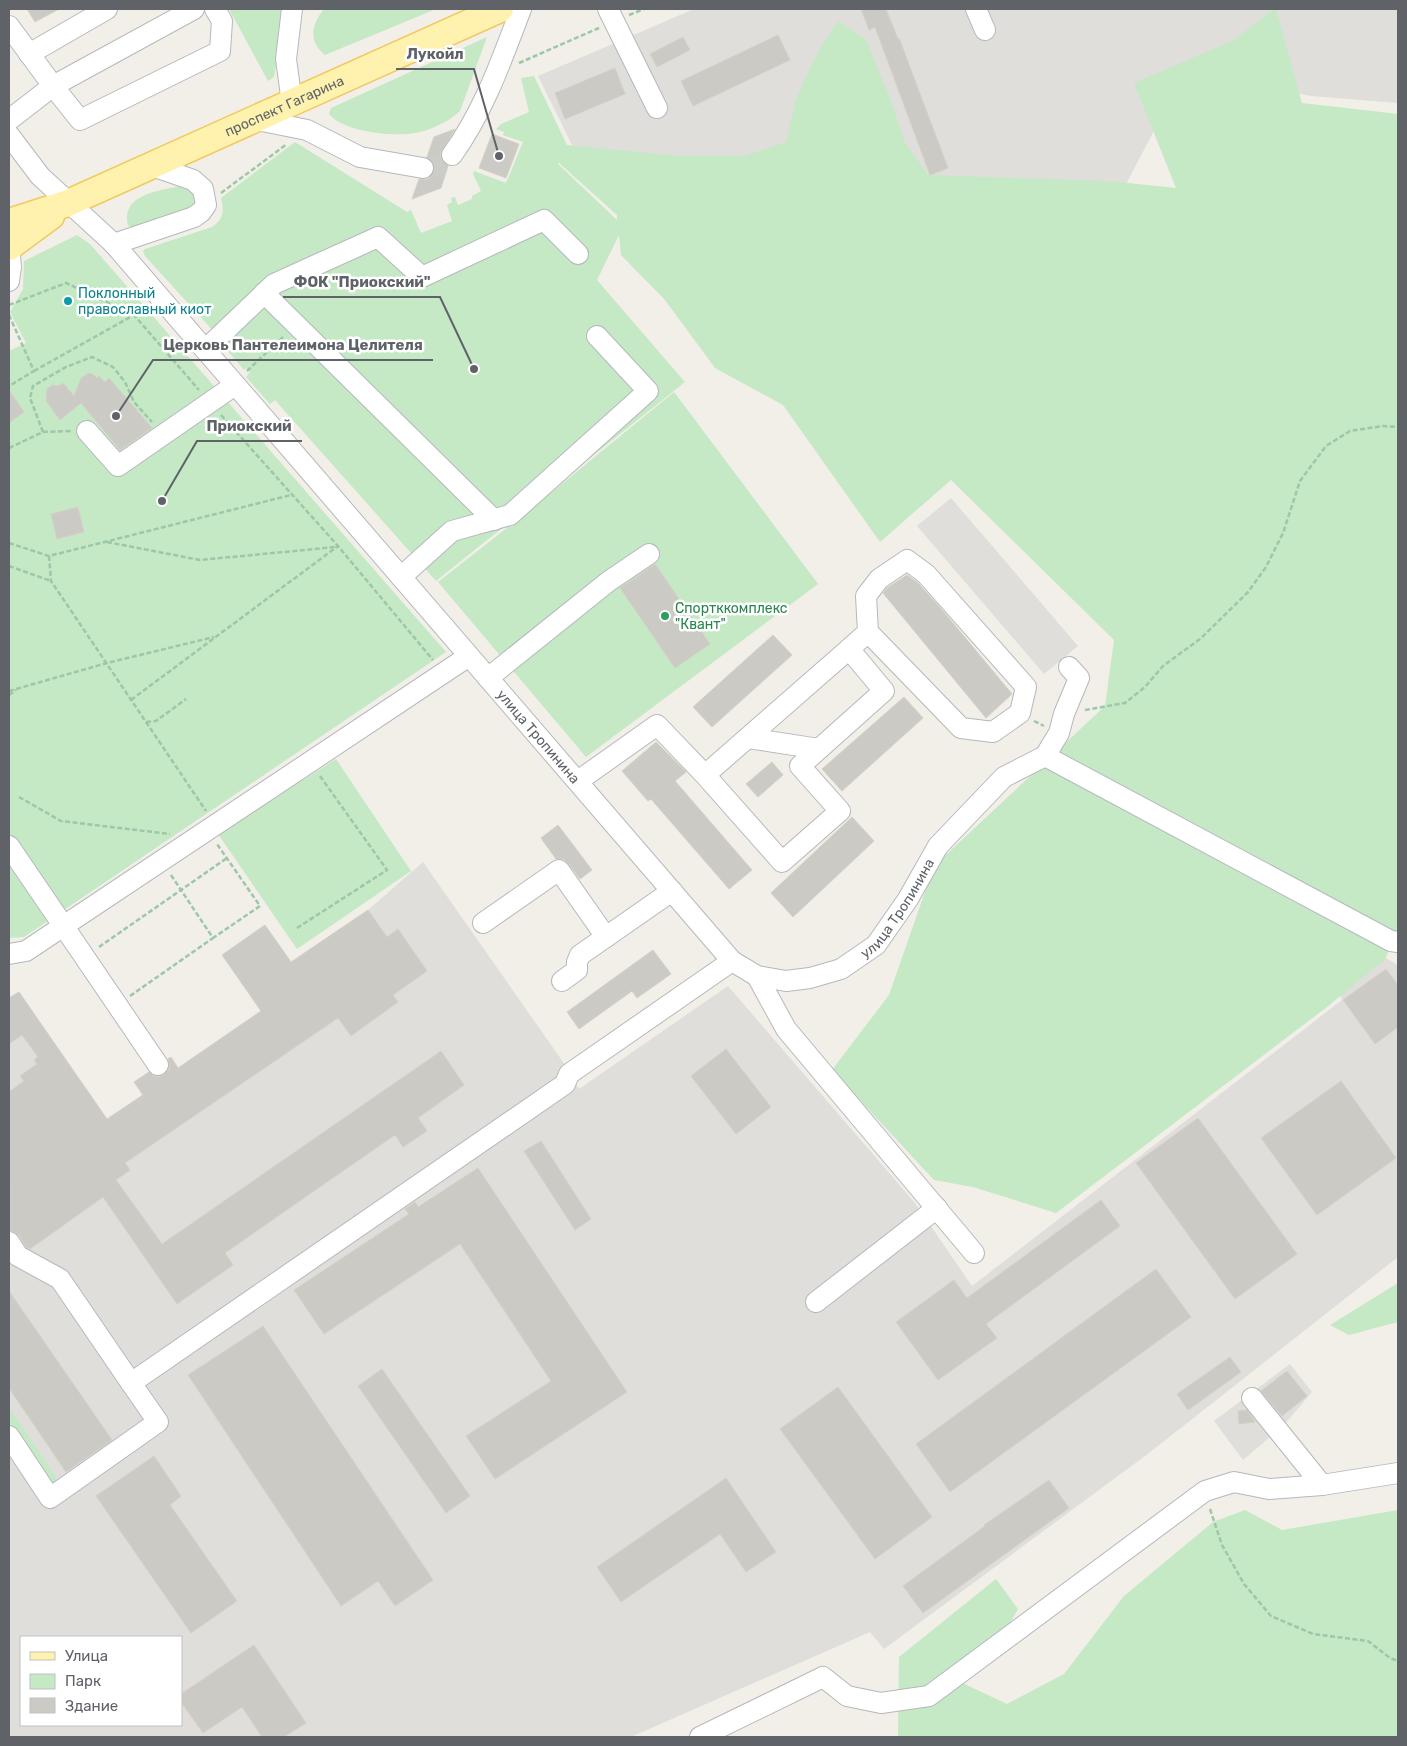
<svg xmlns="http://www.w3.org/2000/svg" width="1407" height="1746" viewBox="0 0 1407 1746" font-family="Rubik,sans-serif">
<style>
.industrial{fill:#e0deda;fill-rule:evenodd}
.green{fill:#c5e8c5;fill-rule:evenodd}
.building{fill:#cccac5;stroke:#d6d1c6}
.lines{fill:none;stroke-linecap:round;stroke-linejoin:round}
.minor-tunnel{stroke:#ccccc8;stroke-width:20;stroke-dasharray:20 10;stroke-linecap:butt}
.minor-casing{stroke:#b5b8bc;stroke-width:22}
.major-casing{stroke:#f2c960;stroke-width:29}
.path{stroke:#9cc7a9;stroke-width:2.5;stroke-dasharray:5 2.5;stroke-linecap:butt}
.minor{stroke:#fff;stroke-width:20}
.major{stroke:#fff2af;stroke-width:26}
.culture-dot{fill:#0f9aa8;stroke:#fff;stroke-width:2}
.leisure-dot{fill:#2e9e5b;stroke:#fff;stroke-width:2}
.labels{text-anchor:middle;stroke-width:5;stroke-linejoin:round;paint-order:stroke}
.street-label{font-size:14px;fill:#5f6368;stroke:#fff}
.culture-label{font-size:14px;fill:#0d838f;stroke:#fff;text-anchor:start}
.leisure-label{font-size:14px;fill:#27864d;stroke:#fff;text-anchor:start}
.leader{fill:none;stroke:#5f6368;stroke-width:2}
.callout-dot{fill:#5f6368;stroke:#fff;stroke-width:2}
.callout-label{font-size:15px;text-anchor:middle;font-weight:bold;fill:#5f6368;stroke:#fff;stroke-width:5;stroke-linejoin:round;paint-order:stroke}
</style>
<rect width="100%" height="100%" fill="#f1efe8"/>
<g class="industrial">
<path d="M694,9H1398V103L1311,96L1185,71L1122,192L575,151L538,76Z"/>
<path d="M951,498L1078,646L1044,674L917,526Z"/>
<path d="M423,862L563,1062L579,1089L728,986L915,1203L972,1286L1342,1000L1332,977L1369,949L1398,965V1257L1149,1453L884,1649L870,1632L631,1737H9V998L19,992L107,1119L142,1095L134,1082L171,1057L178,1068L261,1011L222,955L265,925L291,962L368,910ZM21,1637H181V1725H21Z"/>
<path d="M1290,1364L1312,1392L1284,1425L1243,1460L1214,1421Z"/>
</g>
<g class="green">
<path d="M229,9H285L274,77L268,81Z"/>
<path d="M324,9H436L325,55C308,41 311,25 324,9Z"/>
<path d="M1274,9H1276L1302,103L1398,114V934H1396L1385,959L1327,1007L1056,1213L973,1187L934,1180L832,1070L889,995L934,866L1105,706L1114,640L951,480L880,542L783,405L715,368L665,300L621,255L619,235L597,280L685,382L436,581L275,400L270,404L246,377L250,372L246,368L244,370L226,349L227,346L145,256L143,251L145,249L212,227C224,219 224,211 221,198L295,142L407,212L411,210L421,233L452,221L447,205L452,202L451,198L455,197L458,205L472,199V196L481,191L473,174L474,171L506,183L523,142L503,135L504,132L496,129L501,124L529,112L521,78L534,76L567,145L679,156H744L786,142L796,99L819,50L838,21L866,40L890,98L904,141L928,175L1108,181L1176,188L1134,83L1232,41ZM559,163L617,215V220L558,164Z"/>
<path d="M487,37L460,111C450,121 429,131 415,133C393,137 344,132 329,114L331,108Z"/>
<path d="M184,185L196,189V203L191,208L136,227L131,228L128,225C121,193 161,191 184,185Z"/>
<path d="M77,235L90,244L446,652L24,937L9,938V351L26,343L10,312L23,289L24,261Z"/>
<path d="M674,392L818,584L586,757L438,582L535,506Z"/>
<path d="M336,759L411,871L297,949L218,834Z"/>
<path d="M1398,1283V1322L1349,1335L1330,1325Z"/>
<path d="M9,1407L55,1476L57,1480L55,1484L52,1485L9,1428Z"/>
<path d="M1245,1510L1282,1530L1398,1510V1737H898L899,1657L996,1579L1018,1609L1003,1635L956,1680L1007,1704L1064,1674L1124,1596L1213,1522Z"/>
</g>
<g class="building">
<path d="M27,9H59L35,22Z"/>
<path d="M861,9H886L898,39L899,38L948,168L930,175L875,27L869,30Z"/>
<path d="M778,35L790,60L693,106L681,81Z"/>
<path d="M683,37L690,50L657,67L650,54Z"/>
<path d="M615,68L625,94L565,119L555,93Z"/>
<path d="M455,129L440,154L442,161L448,166L441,188L412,199L419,179H428L432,176L435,171L434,163L427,157L434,137Z"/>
<path d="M492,134L519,144L506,178L479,168Z"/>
<path d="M91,373L97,378L99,376L105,382L109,378L152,428L120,450L81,403L60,420L46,401L47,389L52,385L59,386L63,383L74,396L81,378L87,374Z"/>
<path d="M9,390L24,412L9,423Z"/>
<path d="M78,507L84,532L57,539L51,514Z"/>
<path d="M655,564L710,644L675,668L620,588Z"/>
<path d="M907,575L918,583L943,611L1012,694L986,718L883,593L887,588Z"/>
<path d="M773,635L792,655L712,727L693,707Z"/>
<path d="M904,697L923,718L842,791L822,769Z"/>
<path d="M656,742L686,772L675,781L752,870L729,889L651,799L648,801L622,771Z"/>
<path d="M772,762L783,775L758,797L746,784Z"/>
<path d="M852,817L874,841L793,917L771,893Z"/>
<path d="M558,825L592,870L580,879L568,863L564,859H556L541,838Z"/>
<path d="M368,910L387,937L398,929L427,971L393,995L398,1002L351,1036L338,1018L125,1163L130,1170L116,1180L162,1244L441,1051L464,1085L418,1118L427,1131L403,1147L395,1135L327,1182L225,1253L233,1265L177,1304L103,1197L30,1249L26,1247L19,1235L10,1230L9,1092L24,1081L20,1076L37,1064L34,1060L38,1057L22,1035L9,1044V998L19,992L107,1119L143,1095L134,1082L149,1072L153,1076L158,1077L165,1074L169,1070L170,1065L168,1059L171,1057L178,1068L261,1011L222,955L265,925L291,962Z"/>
<path d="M653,950L671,974L637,998L632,991L579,1029L567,1012Z"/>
<path d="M1386,969L1398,985V1027L1375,1044L1343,1000Z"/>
<path d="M726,1049L771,1107L736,1134L691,1076Z"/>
<path d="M1341,1081L1396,1158L1317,1215L1261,1138Z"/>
<path d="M1198,1118L1297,1254L1235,1299L1136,1163Z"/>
<path d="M541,1141L591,1219L575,1230L524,1151Z"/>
<path d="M478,1168L627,1392L495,1479L466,1436L551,1381L460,1244L324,1334L294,1290L409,1214L405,1209L415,1202L418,1207Z"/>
<path d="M1101,1200L1120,1226L986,1324L997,1338L938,1380L896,1322L954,1280L967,1298Z"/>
<path d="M1156,1269L1191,1317L950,1492L916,1444Z"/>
<path d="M9,1291L112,1440L66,1472L9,1388Z"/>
<path d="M263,1326L433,1580L395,1606L378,1581L341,1606L188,1375Z"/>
<path d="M1230,1357L1241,1372L1188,1410L1177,1394Z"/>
<path d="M382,1369L470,1496L446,1513L358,1386Z"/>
<path d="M1287,1371L1307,1396L1282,1416L1261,1391Z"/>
<path d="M838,1387L932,1517L875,1559L780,1429Z"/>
<path d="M1247,1410L1255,1422L1239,1424L1238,1411Z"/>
<path d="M154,1456L181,1496L170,1505L237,1601L191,1633L96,1496Z"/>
<path d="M726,1478L776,1552L746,1572L720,1534L621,1602L597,1567Z"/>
<path d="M1049,1480L1069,1508L923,1613L903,1586L985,1526L984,1525Z"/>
<path d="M254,1645L306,1723L284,1737H262L242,1707L203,1733L181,1702V1694Z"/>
</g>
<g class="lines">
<path class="minor-tunnel" d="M423,168C434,168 444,163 452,155"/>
<g class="minor-casing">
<g id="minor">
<path d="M194,9L53,86L80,120L220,51L222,21L215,9"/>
<path d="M608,9L657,108"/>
<path d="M976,9L985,30"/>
<path d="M9,26L53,86L9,120"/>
<path d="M29,54L107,9"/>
<path d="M292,103L286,59L292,9"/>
<path d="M253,119L307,130L360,157L423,168"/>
<path id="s1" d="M9,135L40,176L114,244L732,961L757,976L786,981L810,978L841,969L876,945L908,899L938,846L1004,777L1045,756"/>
<path d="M452,155C484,111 502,59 521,9"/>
<path d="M114,244L194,217L201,212L206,205L203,189L193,180L150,165"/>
<path d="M9,245L11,267L9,281"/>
<path d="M264,293L494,520"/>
<path d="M205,350L274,284L378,237L422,277L544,220L578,254"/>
<path d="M87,431L118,466L235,385"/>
<path d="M401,577L452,531L510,515L648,391L597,336"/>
<path d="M849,649L868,632L961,728L993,732L1020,713L1026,687L926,574L907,560L879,579L866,596L868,632"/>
<path d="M488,678L609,581L649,554"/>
<path d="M748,738L819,749"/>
<path d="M1045,756L1391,941L1398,942"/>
<path d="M1045,756L1059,733L1064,714L1079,678L1069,667"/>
<path d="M578,781L657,725L705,775L782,862L840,811L800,766L884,691L849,649L705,775"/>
<path d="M9,846L158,1065"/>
<path d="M483,923L559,870L606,937L672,891"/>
<path d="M9,954L26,951L469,656"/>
<path d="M757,976L786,1029L974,1253"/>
<path d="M562,981L577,970V962L580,955L606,937"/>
<path d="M9,1242L18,1256L60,1279L131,1383"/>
<path d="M816,1302L937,1208"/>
<path d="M1252,1398L1322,1485"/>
<path d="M9,1436L50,1498L158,1422L131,1383L565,1084L569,1074L732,961"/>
<path d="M700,1737L823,1677L847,1696L881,1703L929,1696L1205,1491L1234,1482L1269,1489L1322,1485L1398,1473"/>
</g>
</g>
<g class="major-casing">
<g id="major">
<path id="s2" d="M9,222L68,203L500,9"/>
<path d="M9,247L51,216"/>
</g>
</g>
<g class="path">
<path d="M629,15L644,9"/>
<path d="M519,63L599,28"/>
<path d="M221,193L287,144"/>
<path d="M9,305L66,283L134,315L199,390"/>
<path d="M9,315L34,371L9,386"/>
<path d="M34,371L134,315"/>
<path d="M247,371L283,337"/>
<path d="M221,415L338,546L433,660"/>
<path d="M43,432L30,398L33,386L66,367L92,357L113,367L125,382L134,402L152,422"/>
<path d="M9,448L43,432L71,431"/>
<path d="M107,542L200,560L336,547"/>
<path d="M9,543L49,556L291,495"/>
<path d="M49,556L51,581L206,811"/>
<path d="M9,566L51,581"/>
<path d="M9,691L107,663L214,637"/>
<path d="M9,695L16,690"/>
<path d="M131,700L338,546"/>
<path d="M1085,710L1125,703L1145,687L1163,666L1200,639L1248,592L1266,567L1283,533L1300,481L1326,446L1350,431L1383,426L1398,427"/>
<path d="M1034,721L1044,726"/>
<path d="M146,722L156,721L186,699"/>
<path d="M19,797L61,821L170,834"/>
<path d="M171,875L213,938L260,906L217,844"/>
<path d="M297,928L387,870L320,776"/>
<path d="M99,947L227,858"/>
<path d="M130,996L213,938"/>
<path d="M1210,1509L1222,1545L1244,1584L1271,1616L1313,1634L1368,1641L1390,1658L1398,1661"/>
</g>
<use href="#minor" class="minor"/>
<use href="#major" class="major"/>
</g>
<circle class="culture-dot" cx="68" cy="301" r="5"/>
<circle class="leisure-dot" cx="665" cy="616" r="5"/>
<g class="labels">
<g class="street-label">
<text dy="5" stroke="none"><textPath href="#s2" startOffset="299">проспект Гагарина</textPath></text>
<text dy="5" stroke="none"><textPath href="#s1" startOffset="802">улица Тропинина</textPath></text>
<text dy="5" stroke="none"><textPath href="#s1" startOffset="1298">улица Тропинина</textPath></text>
</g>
<g class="culture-label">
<text x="78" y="298">Поклонный<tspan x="78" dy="16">православный киот</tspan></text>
</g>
<g class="leisure-label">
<text x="675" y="613">Спортккомплекс<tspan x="675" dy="16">"Квант"</tspan></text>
</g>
</g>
<path class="leader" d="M499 156L474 69H396M474 369L440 297H283M116 416L153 360H433M162 501L197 441H302"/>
<g class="callout-dot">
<circle cx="499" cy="156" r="5"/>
<circle cx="474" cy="369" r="5"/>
<circle cx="116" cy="416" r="5"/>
<circle cx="162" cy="501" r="5"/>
</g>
<g class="callout-label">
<text x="435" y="59">Лукойл</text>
<text x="362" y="287">ФОК "Приокский"</text>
<text x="293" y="350">Церковь Пантелеимона Целителя</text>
<text x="249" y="431">Приокский</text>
</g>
<rect width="1407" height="1746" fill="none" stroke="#5f6368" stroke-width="20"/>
<rect x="20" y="1636" width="162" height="90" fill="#ffffff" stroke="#bfc1c3"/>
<rect x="30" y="1652" width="25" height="8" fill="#fff2af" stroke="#bfc1c3"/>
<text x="65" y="1661" font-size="15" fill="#5f6368">Улица</text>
<rect x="30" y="1674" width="25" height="15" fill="#c5e8c5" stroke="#bfc1c3"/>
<text x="65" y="1686" font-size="15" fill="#5f6368">Парк</text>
<rect x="30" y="1698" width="25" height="15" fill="#cccac5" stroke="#bfc1c3"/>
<text x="65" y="1711" font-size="15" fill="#5f6368">Здание</text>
</svg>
